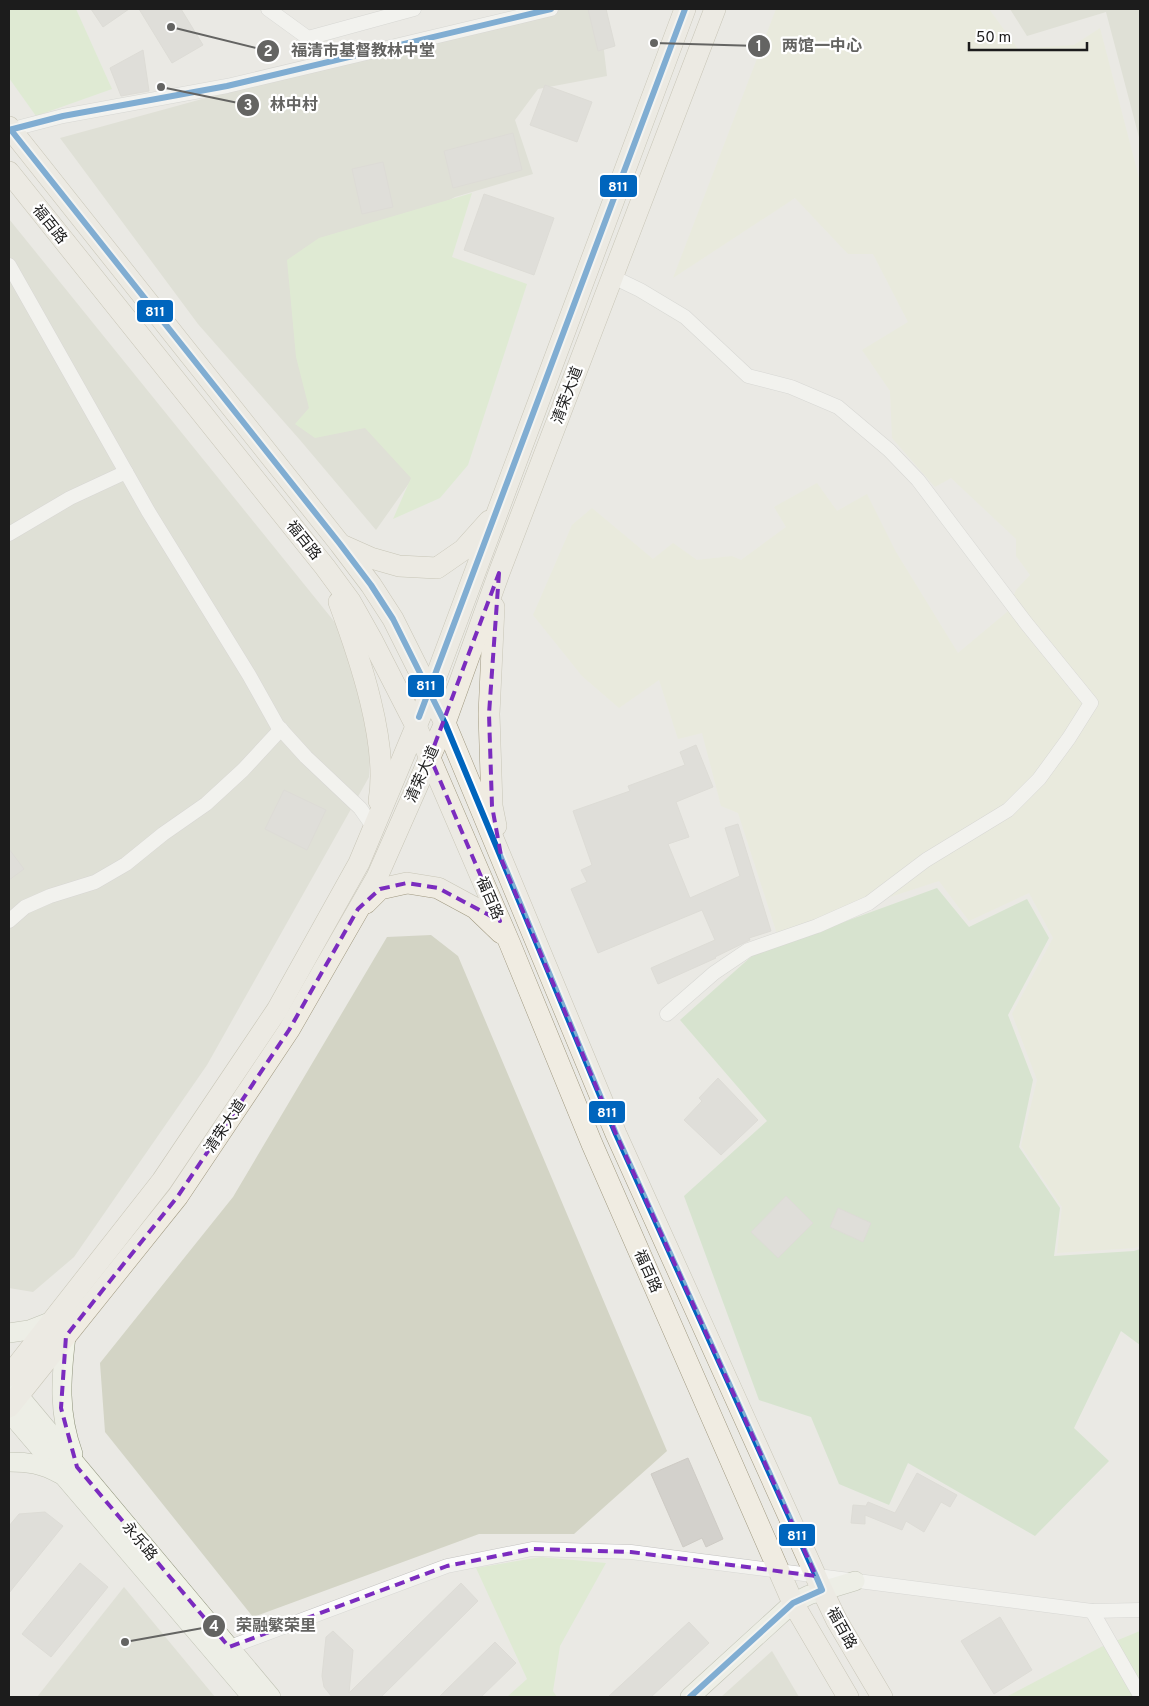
<svg xmlns="http://www.w3.org/2000/svg" width="1149" height="1706" viewBox="0 0 1149 1706" font-family="Overpass,'Noto Sans SC',sans-serif">
<style>
.construction{fill:#d3d4c5}
.farmland{fill:#e9ecd5}
.grass{fill:#d2ecbf}
.forest{fill:#c0dcb6}
.building{fill:#d3d1cc;stroke:#cecbc5}
.lines{fill:none;stroke-linecap:round;stroke-linejoin:round}
.street-casing{stroke:#c3c2c0;stroke-width:15}
.secondary-casing{stroke:#90947c;stroke-width:20}
.primary-casing{stroke:#a09981;stroke-width:22}
.street{stroke:#fcfcfb;stroke-width:14}
.secondary{stroke:#f1f3e8;stroke-width:19}
.primary{stroke:#f0ece2;stroke-width:21}
.bus-1-casing{stroke:#fff;stroke-width:10}
.bus-1{stroke:#0065bd;stroke-width:6}
.marked{fill:none;stroke:#7b2cbf;stroke-width:4;stroke-dasharray:10 6;stroke-linejoin:round}
.labels{text-anchor:middle;stroke-width:4.5;stroke-linejoin:round;paint-order:stroke}
.street-label{font-size:15px;fill:#1c1c1c;stroke:#fff}
.leader{fill:none;stroke:#646462;stroke-width:2}
.callout-dot{fill:#646462;stroke:#fff;stroke-width:2}
.mark-label{font-size:15px;text-anchor:middle;font-weight:bold;fill:#fff}
.callout-label{font-size:16px;text-anchor:middle;font-weight:bold;fill:#646462;stroke:#fff;stroke-width:4.5;stroke-linejoin:round;paint-order:stroke}
.line-badge{stroke:#fff;stroke-width:2}
.badge-label{font-size:14px;text-anchor:middle;font-weight:bold;fill:#fff}
</style>
<rect width="100%" height="100%" fill="#eae9e4"/>
<g class="construction">
<path d="M531,9H599L607,76L538,89L515,120L533,174L455,197L422,215L417,472L376,530L300,440L198,324L60,138Z"/>
<path d="M1010,9H1140V141L1106,12L1027,36Z"/>
<path d="M9,219L358,651L371,702L369,777L207,1065L74,1257L33,1292L9,1288Z"/>
<path d="M431,935L458,956L667,1451L574,1534H479L253,1617L105,1432L100,1363L233,1197L387,937Z"/>
<path d="M124,1587L215,1697H37Z"/>
<path d="M772,1651L799,1697H721Z"/>
</g>
<path class="farmland" d="M776,9H989L1018,49L1074,45L1100,28L1140,182V1246L1135,1248L1057,1253L1062,1207L1021,1146L1037,1080L1012,1014L1053,938L1029,893L969,921L939,881L777,934L738,813L721,806L702,733L678,739L659,680L619,708L582,676L533,615L572,525L592,508L653,559L673,543L697,560L732,556L741,560L786,527L774,507L817,483L837,511L867,494L896,552L958,653L1007,612L1016,590L1030,575L1016,556V539L951,478L935,487L892,438L890,391L862,350L908,322L873,254H848L795,198L673,278Z"/>
<g class="grass">
<path d="M9,9H76L112,89L36,116L9,78Z"/>
<path d="M472,193L452,257L527,284L468,465L440,498L393,519L411,478L365,428L315,438L295,424L309,408L296,357L287,260L319,238Z"/>
<path d="M541,1557L606,1563L560,1646L553,1691L557,1697H507L527,1679L476,1568Z"/>
<path d="M1140,1631V1697H1006L1101,1647Z"/>
</g>
<path class="forest" d="M937,888L969,927L1027,899L1049,938L1008,1015L1033,1080L1019,1147L1060,1208L1054,1256L1134,1251L1140,1249V1345L1121,1331L1074,1428L1109,1461L1035,1536L908,1463L889,1505L839,1484L811,1417L759,1400L684,1196L767,1121L680,1020L753,955Z"/>
<g class="building">
<path d="M91,9H129L103,27Z"/>
<path d="M139,9H181L203,45L172,63Z"/>
<path d="M588,9H606L615,46L598,51Z"/>
<path d="M143,50L149,91L121,96L110,68Z"/>
<path d="M545,85L592,102L577,142L530,125Z"/>
<path d="M513,133L522,170L453,188L444,151Z"/>
<path d="M383,162L393,207L362,214L352,169Z"/>
<path d="M484,194L554,218L534,275L464,250Z"/>
<path d="M696,745L713,787L676,802L689,837L668,844L690,898L740,876L725,828L738,824L771,931L749,938L750,940L715,957L716,958L658,984L651,968L715,940L702,910L598,953L571,889L587,882L581,870L592,865L573,811L630,791L628,786L685,765L680,752Z"/>
<path d="M284,790L326,810L307,850L265,829Z"/>
<path d="M9,849L24,869L9,880Z"/>
<path d="M718,1078L758,1120L721,1155L684,1120L702,1101L699,1098Z"/>
<path d="M786,1196L813,1223L778,1258L751,1232Z"/>
<path d="M838,1208L871,1223L863,1242L830,1227Z"/>
<path d="M688,1458L723,1539L706,1547L702,1538L683,1547L651,1474Z"/>
<path d="M917,1473L957,1495L950,1507L941,1502L924,1532L906,1521L902,1530L865,1515V1524L851,1523L853,1505L866,1506L868,1502L895,1513Z"/>
<path d="M45,1512L63,1526L9,1593V1526L19,1514Z"/>
<path d="M80,1563L108,1587L51,1657L22,1634Z"/>
<path d="M461,1583L478,1601L381,1697H332L324,1687L322,1676L326,1637L333,1631L353,1650L349,1693Z"/>
<path d="M1000,1617L1032,1670L994,1694L961,1641Z"/>
<path d="M689,1622L709,1643L651,1697H608Z"/>
<path d="M495,1642L516,1663L481,1697H439Z"/>
</g>
<g class="lines">
<g class="street-casing">
<g id="street">
<path d="M268,9L308,38L414,9"/>
<path d="M9,130L63,116L227,86L551,9"/>
<path d="M9,265L148,511L249,675L277,725L306,757L360,808L374,828"/>
<path d="M613,277L640,290L685,317L748,376L791,387L838,407L889,450L918,480L1026,623L1091,703L1069,738L1039,779L1008,810L926,860L869,903L817,926L748,950L714,973L667,1014"/>
<path d="M9,534L70,498L126,472"/>
<path d="M9,921L25,907L50,896L95,882L126,864L163,834L206,804L243,770L281,729"/>
<path d="M1092,1611L1140,1695"/>
<path d="M222,1650L447,1566L532,1549L631,1552L1092,1611L1140,1610"/>
</g>
</g>
<g class="secondary-casing">
<g id="secondary">
<path d="M9,1333L29,1330L52,1321"/>
<path d="M66,1336C61,1378 58,1413 73,1454"/>
<path d="M9,1384L271,1697"/>
<path d="M9,1412L252,1697"/>
<path d="M9,1462C29,1462 42,1464 60,1474"/>
<path d="M690,1697L793,1603L809,1595L855,1581"/>
</g>
</g>
<g class="primary-casing">
<g id="primary">
<path d="M9,127L340,544L371,585L393,619L445,723L616,1134L822,1590L837,1621L882,1697"/>
<path d="M9,172L325,567L350,601L373,642L416,726L510,944L592,1144L779,1571L793,1603L848,1697"/>
<path d="M344,546L371,558L399,566L437,568L463,550L489,521"/>
<path d="M339,602C359,656 389,743 379,801"/>
<path d="M494,607L489,714L492,806L496,826"/>
<path d="M366,903L380,889L407,883L438,888L475,908L501,933"/>
<path d="M9,1376L162,1181L277,1010L359,863L430,693L685,9"/>
<path d="M9,1407L178,1196L289,1030L377,877L445,723L499,573L715,9"/>
</g>
</g>
<use href="#street" class="street"/>
<use href="#secondary" class="secondary"/>
<use href="#primary" class="primary"/>
<g class="bus-1-casing">
<g id="bus-1">
<path d="M9,130L63,116L227,86L551,9"/>
<path d="M11,130L340,544L371,585L393,619L445,723L616,1134L816,1576L822,1590L793,1603L690,1697"/>
<path d="M419,717L685,9"/>
</g>
</g>
<use href="#bus-1" class="bus-1"/>
</g>
<path d="M0 0H1149V1706H0ZM499,573L489,714L492,806L502,861L616,1134L816,1576L631,1552L532,1549L447,1566L229,1647L77,1467L61,1408L66,1336L178,1196L289,1030L358,909L380,889L407,883L438,888L500,921L430,757Z" fill="#eae9e4" fill-opacity=".55" fill-rule="evenodd"/>
<path class="marked" d="M499,573L489,714L492,806L502,861L616,1134L816,1576L631,1552L532,1549L447,1566L229,1647L77,1467L61,1408L66,1336L178,1196L289,1030L358,909L380,889L407,883L438,888L500,921L430,757Z"/>
<g class="labels">
<g class="street-label">
<text transform="translate(50 224) rotate(51)" y="5">福百路</text>
<text transform="translate(567 395) rotate(-69)" y="5">清荣大道</text>
<text transform="translate(304 540) rotate(51)" y="5">福百路</text>
<text transform="translate(422 774) rotate(-66)" y="5">清荣大道</text>
<text transform="translate(490 898) rotate(67)" y="5">福百路</text>
<text transform="translate(225 1126) rotate(-56)" y="5">清荣大道</text>
<text transform="translate(648 1271) rotate(66)" y="5">福百路</text>
<text transform="translate(140 1541) rotate(50)" y="5">永乐路</text>
<text transform="translate(842 1628) rotate(61)" y="5">福百路</text>
</g>
</g>
<path class="leader" d="M654 43L759 46M171 27L268 51M161 87L248 105M125 1642L214 1626"/>
<g class="callout-dot">
<circle cx="654" cy="43" r="5"/>
<circle cx="171" cy="27" r="5"/>
<circle cx="161" cy="87" r="5"/>
<circle cx="125" cy="1642" r="5"/>
<circle cx="759" cy="46" r="12"/>
<circle cx="268" cy="51" r="12"/>
<circle cx="248" cy="105" r="12"/>
<circle cx="214" cy="1626" r="12"/>
</g>
<g class="mark-label">
<text x="759" y="51">1</text>
<text x="268" y="56">2</text>
<text x="248" y="110">3</text>
<text x="214" y="1631">4</text>
</g>
<g class="callout-label">
<text x="822" y="51">两馆一中心</text>
<text x="363" y="56">福清市基督教林中堂</text>
<text x="294" y="110">林中村</text>
<text x="276" y="1631">荣融·繁荣里</text>
</g>
<g class="line-badge">
<rect x="599" y="174" width="39" height="24" rx="5" fill="#0065bd"/>
<rect x="136" y="299" width="38" height="24" rx="5" fill="#0065bd"/>
<rect x="407" y="674" width="38" height="24" rx="5" fill="#0065bd"/>
<rect x="588" y="1100" width="38" height="24" rx="5" fill="#0065bd"/>
<rect x="778" y="1523" width="38" height="24" rx="5" fill="#0065bd"/>
</g>
<g class="badge-label">
<text x="618" y="191">811</text>
<text x="155" y="316">811</text>
<text x="426" y="690">811</text>
<text x="607" y="1117">811</text>
<text x="797" y="1540">811</text>
</g>
<rect width="1149" height="1706" fill="none" stroke="#1c1c1c" stroke-width="20"/>
<path d="M969 42v8h118v-8" fill="none" stroke="#1c1c1c" stroke-width="2.5"/>
<text x="976" y="42" font-size="15" fill="#1c1c1c" stroke="#ffffff" stroke-width="4" paint-order="stroke">50 m</text>
</svg>
